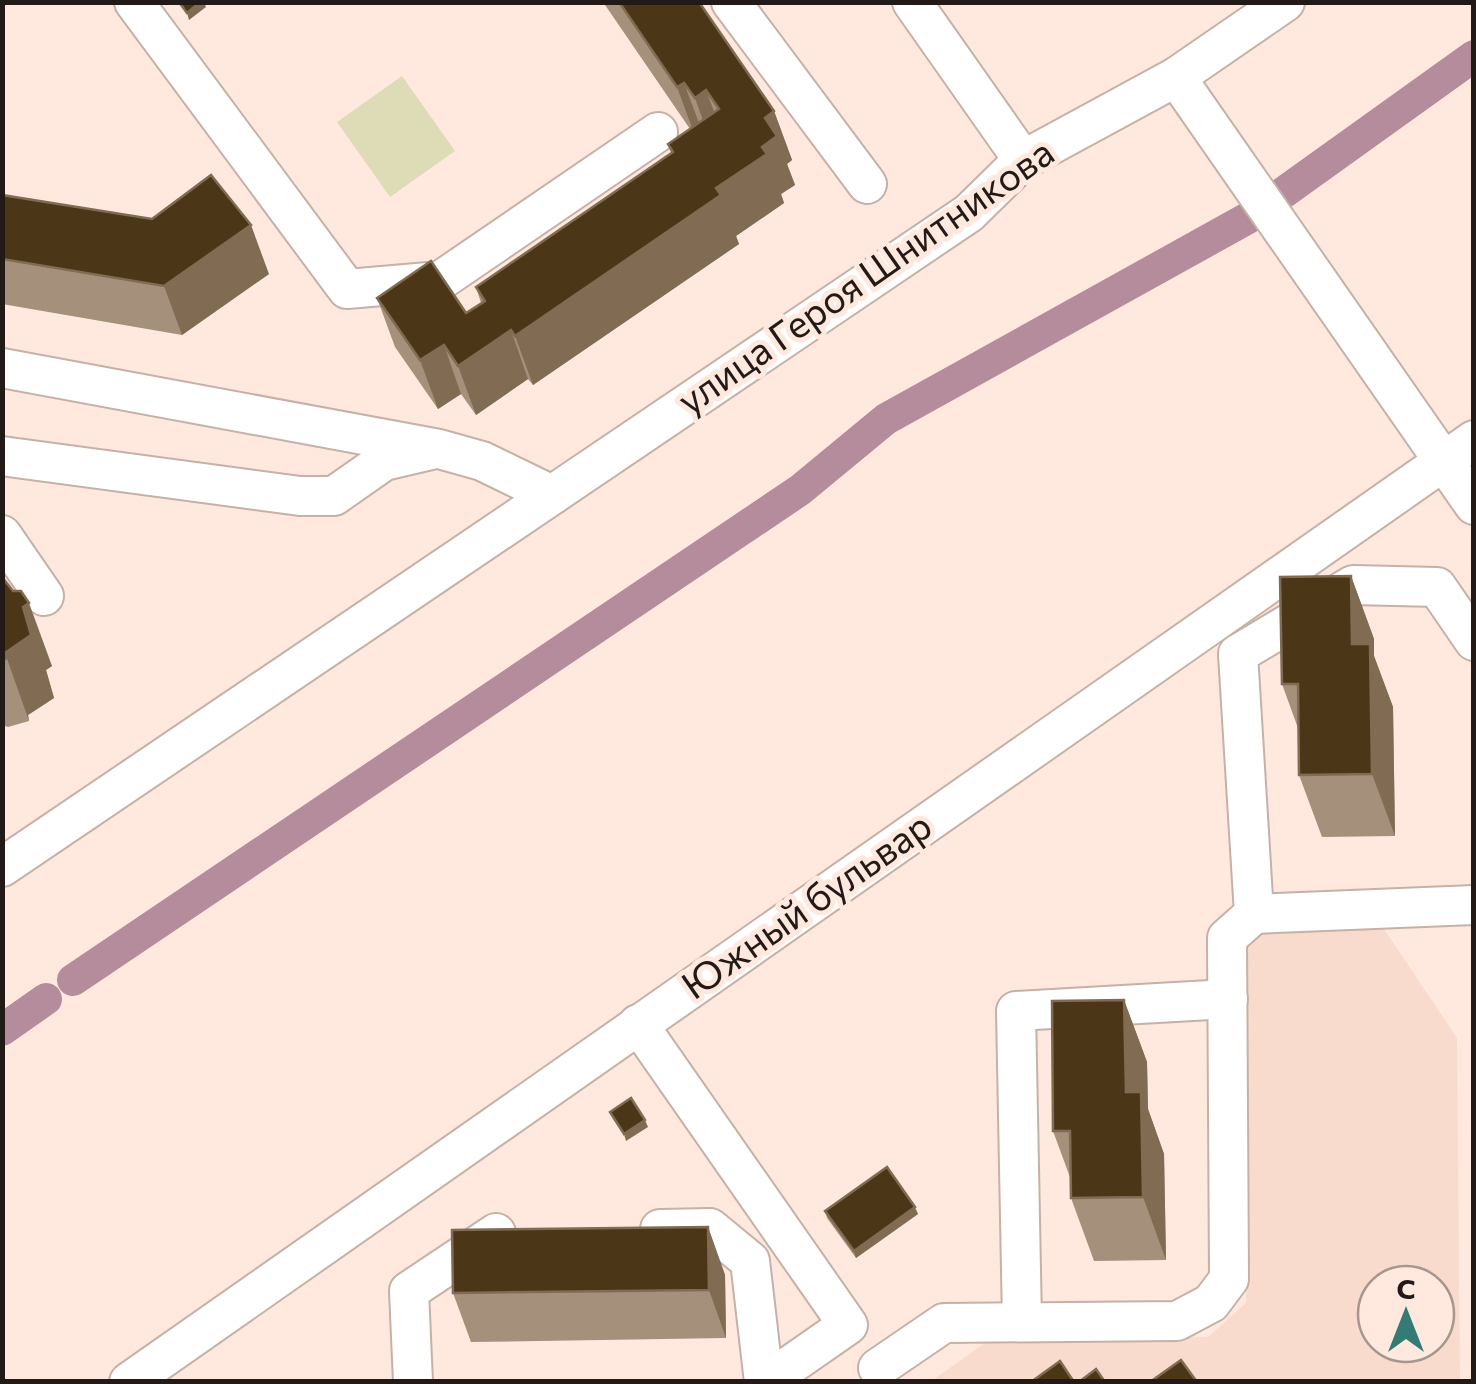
<svg xmlns="http://www.w3.org/2000/svg" width="1476" height="1384" viewBox="0 0 1476 1384" font-family="Commissioner,sans-serif">
<style>
.built{fill:#f8dbcc;fill-rule:evenodd}
.green{fill:#dedbb7}
.lines{fill:none;stroke-linecap:round;stroke-linejoin:round}
.canal{stroke:#b48c9c;stroke-width:32}
.minor-casing{stroke:#c6b1a7;stroke-width:42}
.minor{stroke:#fff;stroke-width:38}
.wall{fill:#a5907b}
.shaded-wall{fill:#816c53}
.building{fill:#4b3718;stroke:#816c53;stroke-width:2.5}
.labels{text-anchor:middle;stroke-width:10;stroke-linejoin:round;paint-order:stroke}
.street-label{font-size:38px;fill:#221a16;stroke:#ffe9de}
</style>
<rect width="100%" height="100%" fill="#ffe9de"/>
<path class="built" d="M1378,920L1457,1038L1460,1381L930,1382L985,1343L1208,1337L1246,1303L1247,938L1263,922ZM1376,1284H1436V1344H1376Z"/>
<path class="green" d="M402,76L455,151L390,197L337,122Z"/>
<g class="lines">
<g class="canal">
<path d="M73,980L800,490L886,419L1248,218L1474,56"/>
<path d="M2,1030L46,999"/>
</g>
<g class="minor-casing">
<g id="minor">
<path d="M134,2L347,289L440,281L658,132"/>
<path d="M731,2L867,184"/>
<path d="M912,2L1023,160"/>
<path d="M1176,77L1474,505"/>
<path d="M2,368L439,449L482,461L552,495"/>
<path d="M2,456L300,496H334L384,461L431,450"/>
<path d="M2,535L44,596"/>
<path d="M1474,641L1437,587L1353,585L1238,654L1254,914L1474,905"/>
<path d="M2,867L969,213L1023,160L1176,77L1285,2"/>
<path d="M638,1024L848,1325L766,1382"/>
<path d="M660,1229L710,1228L750,1261L764,1382"/>
<path d="M1022,1322L1016,1011L1228,999"/>
<path d="M878,1368L944,1323L1177,1321L1211,1303L1229,1279L1227,938L1254,914"/>
<path d="M129,1382L1474,440"/>
<path d="M413,1382L409,1291L496,1233"/>
</g>
</g>
<use href="#minor" class="minor"/>
</g>
<g class="wall">
<path d="M603,2H699L774,111L792,160L787,164L795,185L781,194L784,203L736,236L739,244L533,385L528,379L476,415L461,394L438,409L395,347L377,298L466,313L481,303L476,287L671,153L668,144L690,129Z"/>
<path d="M2,195L269,274L182,335L2,304Z"/>
<path d="M1351,576L1374,639V656L1393,707L1395,836L1322,837L1299,775V731L1282,684Z"/>
<path d="M2,577L52,666L46,670L54,698L28,715L29,721L8,727L2,725Z"/>
<path d="M1124,1000L1147,1062L1148,1109L1164,1154L1166,1260L1094,1261L1071,1198V1180L1053,1131Z"/>
<path d="M825,1211L918,1214L856,1258L827,1218Z"/>
<path d="M708,1227L725,1275L726,1338L471,1342L453,1293Z"/>
</g>
<g class="shaded-wall">
<path d="M200,2H204L206,7L189,20L187,13Z"/>
<path d="M684,83L702,131L695,136L677,87Z"/>
<path d="M706,90L724,138L712,146L695,98Z"/>
<path d="M774,111L792,160L787,164L795,185L781,194L784,203L736,236L739,244L533,385L515,336L762,147L765,118Z"/>
<path d="M251,225L269,274L182,335L164,286Z"/>
<path d="M511,330L528,379L476,415L458,366Z"/>
<path d="M444,345L461,394L438,409L420,360Z"/>
<path d="M1351,576L1374,639V656L1393,707L1395,836L1372,774L1352,644Z"/>
<path d="M29,603L52,666L46,670L54,698L28,715L29,721L5,653L23,607Z"/>
<path d="M1124,1000L1147,1062L1148,1109L1164,1154L1166,1260L1143,1197L1126,1092Z"/>
<path d="M645,1120L648,1127L626,1141L624,1134Z"/>
<path d="M915,1207L918,1214L856,1258L854,1251Z"/>
<path d="M708,1227L725,1275L726,1338L709,1290Z"/>
</g>
<g class="building">
<path d="M179,2H200L187,13Z"/>
<path d="M619,2H699L774,111L765,118L777,136L762,147L767,154L716,188L721,195L515,336L511,330L458,366L444,345L420,360L377,298L431,261L466,313L485,301L476,287L673,152L668,144L719,109L706,90L695,98L684,83L677,87Z"/>
<path d="M211,175L251,225L164,286L2,259V195L152,219Z"/>
<path d="M1351,576L1352,644H1370L1372,774L1299,775L1298,684H1282L1280,577Z"/>
<path d="M2,577L13,591H21L29,603L23,607L31,635L5,653L7,658L2,660Z"/>
<path d="M1124,1000L1126,1092H1141L1143,1197L1071,1198L1070,1131H1053L1052,1001Z"/>
<path d="M631,1098L645,1120L624,1134L610,1112Z"/>
<path d="M887,1167L915,1207L854,1251L825,1211Z"/>
<path d="M708,1227L709,1290L453,1293L452,1230Z"/>
<path d="M1181,1360L1197,1382H1150Z"/>
<path d="M1060,1361L1074,1382H1031Z"/>
<path d="M1096,1369L1105,1382H1079Z"/>
</g>
<g class="labels">
<g class="street-label">
<text transform="translate(866 277) rotate(-35)" y="13">улица Героя Шнитникова</text>
<text transform="translate(807 906) rotate(-35)" y="13">Южный бульвар</text>
</g>
</g>
<rect width="1476" height="1384" fill="none" stroke="#221a16" stroke-width="10"/>
<g transform="translate(1406 1314)"><circle r="48" fill="#ffe9de" stroke="#a7968e" stroke-width="2.5"/>
<path d="M0-8L18 38L0 25L-18 38Z" fill="#337b74"/>
<text y="-15" font-size="28" font-weight="bold" text-anchor="middle" fill="#221a16">С</text>
</g>
</svg>
